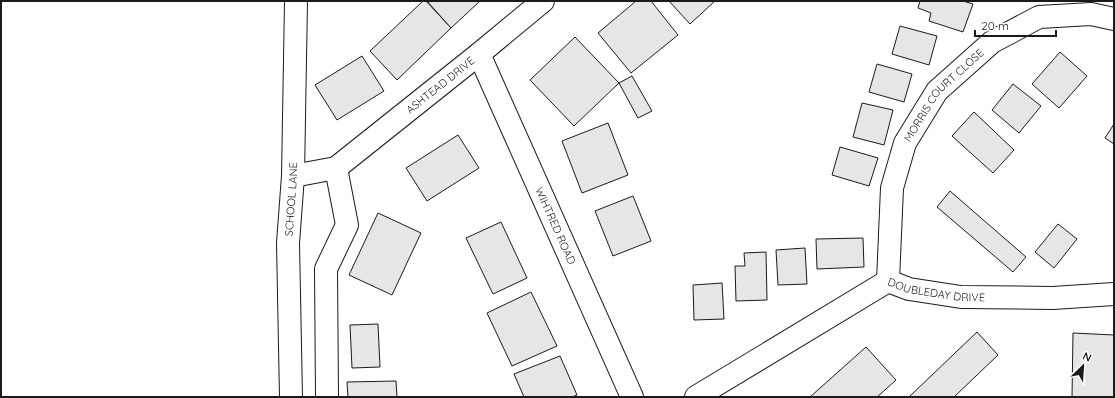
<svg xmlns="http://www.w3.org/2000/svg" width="1115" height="398" viewBox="0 0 1115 398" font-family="Quicksand,sans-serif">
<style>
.building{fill:#e6e6e6;stroke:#1a1a1a}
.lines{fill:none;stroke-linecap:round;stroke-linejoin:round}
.minor-casing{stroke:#1a1a1a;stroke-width:24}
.minor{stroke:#fff;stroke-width:22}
.labels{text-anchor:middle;stroke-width:3;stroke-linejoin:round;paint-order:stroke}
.street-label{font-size:11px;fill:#1a1a1a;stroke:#fff}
</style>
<rect width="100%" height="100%" fill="#fff"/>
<g class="building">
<path d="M423,1H426L451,28L397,80L370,51Z"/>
<path d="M427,1H480L451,28Z"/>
<path d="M636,1H651L678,35L631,73L598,33Z"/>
<path d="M669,1H715L690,24Z"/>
<path d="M920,1H963L973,4L963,32L929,21L931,13L918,8Z"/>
<path d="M900,26L937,36L929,65L892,54Z"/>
<path d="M575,37L619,83L574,126L530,80Z"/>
<path d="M1060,52L1087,76L1059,108L1032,84Z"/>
<path d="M362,56L384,91L337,120L315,85Z"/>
<path d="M877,64L912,74L904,102L869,92Z"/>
<path d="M632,76L652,111L638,118L619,83Z"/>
<path d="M1013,84L1041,106L1019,133L992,110Z"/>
<path d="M862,103L893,110L884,145L853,137Z"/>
<path d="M974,112L1014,150L993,173L952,136Z"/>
<path d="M608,123L628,175L582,193L562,141Z"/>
<path d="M1114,124V144L1105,138Z"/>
<path d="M458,135L479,168L427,201L406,168Z"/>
<path d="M840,147L878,158L869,186L832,175Z"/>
<path d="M950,191L1026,257L1013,272L937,207Z"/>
<path d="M633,196L651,241L613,256L595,211Z"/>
<path d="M378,213L421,233L392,295L349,275Z"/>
<path d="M501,222L527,278L493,294L466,238Z"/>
<path d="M1058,224L1077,239L1054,268L1035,252Z"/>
<path d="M863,238L864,267L817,269L816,239Z"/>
<path d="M805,248L807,284L778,285L776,250Z"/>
<path d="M766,252L767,300L736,301L735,266H745L744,253Z"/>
<path d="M722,283L724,319L694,320L693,285Z"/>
<path d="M531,292L557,346L512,366L487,313Z"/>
<path d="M378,324L380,367L352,368L350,325Z"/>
<path d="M977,332L998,355L954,397H911L910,396Z"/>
<path d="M1073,333L1114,335V397H1072Z"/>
<path d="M866,347L896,380L877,397H810Z"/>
<path d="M560,356L577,395L572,397H524L514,374Z"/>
<path d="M396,381L397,397H348L347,382Z"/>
</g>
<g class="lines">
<g class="minor-casing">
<g id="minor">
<path id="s1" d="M479,54L632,397"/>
<path id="s2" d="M293,176L336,168L479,54L543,1"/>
<path id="s3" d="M888,281L892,188L905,143L937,91L992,42L1039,17L1091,14L1114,19"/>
<path id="s4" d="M291,397L288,243L293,176L296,1"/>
<path d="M327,397L326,269L347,225L336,168"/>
<path id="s5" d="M696,397L888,281L909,289L961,297L1053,298L1114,294"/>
</g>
</g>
<use href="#minor" class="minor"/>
</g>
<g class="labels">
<g class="street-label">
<text dy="4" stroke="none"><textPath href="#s2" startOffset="177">ASHTEAD DRIVE</textPath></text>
<text dy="4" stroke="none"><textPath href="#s3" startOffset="202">MORRIS COURT CLOSE</textPath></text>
<text dy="4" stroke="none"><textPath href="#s4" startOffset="198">SCHOOL LANE</textPath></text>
<text dy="4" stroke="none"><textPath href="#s1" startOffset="188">WIHTRED ROAD</textPath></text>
<text dy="4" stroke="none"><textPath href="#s5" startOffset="274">DOUBLEDAY DRIVE</textPath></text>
</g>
</g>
<rect width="1115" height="398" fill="none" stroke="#1a1a1a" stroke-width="4"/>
<g transform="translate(1083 366) rotate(25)" stroke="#ffffff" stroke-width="3" paint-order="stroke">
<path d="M0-3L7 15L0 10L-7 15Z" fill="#1a1a1a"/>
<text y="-6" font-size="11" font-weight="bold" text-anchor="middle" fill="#1a1a1a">N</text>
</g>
<path d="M975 30v6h81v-6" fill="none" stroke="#1a1a1a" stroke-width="2"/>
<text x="981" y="30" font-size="12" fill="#1a1a1a" stroke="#ffffff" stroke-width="3" paint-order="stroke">20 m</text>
</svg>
